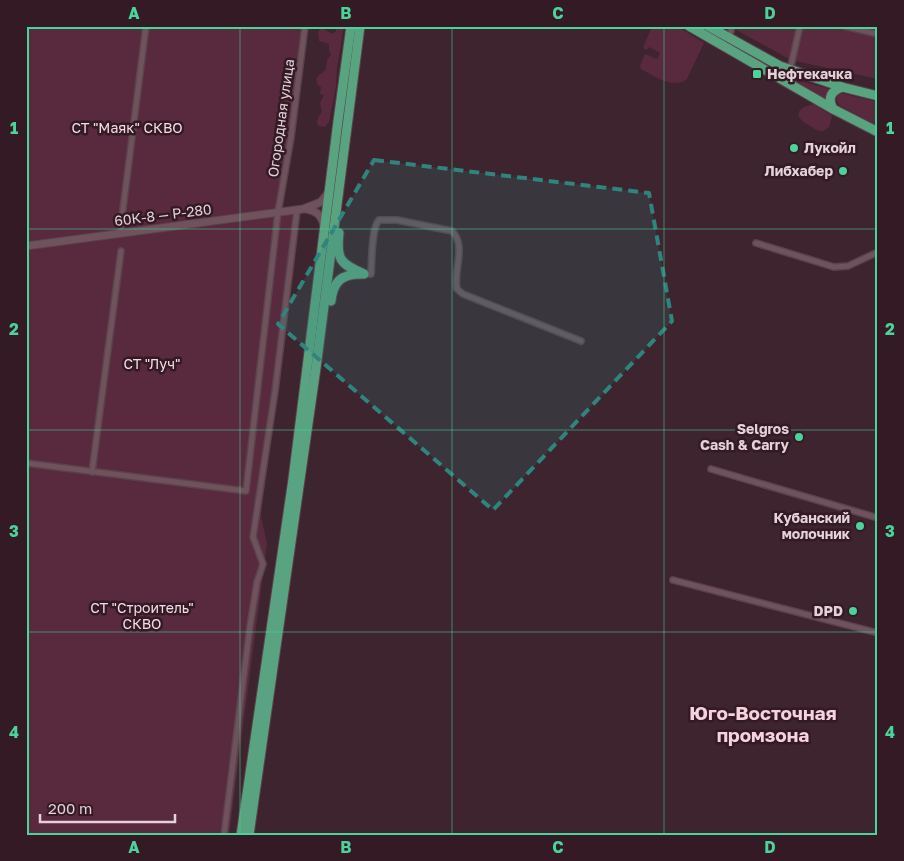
<svg xmlns="http://www.w3.org/2000/svg" width="904" height="861" viewBox="0 0 904 861" font-family="'Golos Text',sans-serif">
<style>
.green{fill:#59293d}
.lines{fill:none;stroke-linecap:round;stroke-linejoin:round}
.street-casing{stroke:#59434c;stroke-width:8}
.secondary-casing{stroke:#59434c;stroke-width:9}
.highway-casing{stroke:#59434c;stroke-width:11}
.street{stroke:#6f525c;stroke-width:5}
.secondary{stroke:#6f525c;stroke-width:7}
.highway{stroke:#59a381;stroke-width:9}
.marked{fill:#2f847e;fill-opacity:0.2;stroke:#2f847e;stroke-width:4;stroke-dasharray:10 6;stroke-linejoin:round}
.grid{fill:none;stroke:#4ad49c;stroke-width:1;stroke-opacity:0.55}
.poi-dot{fill:#4ad49c;stroke:#331a24;stroke-width:2}
.labels{text-anchor:middle;stroke-width:5;stroke-linejoin:round;paint-order:stroke}
.poi-label{font-size:14px;font-weight:bold;fill:#e4d2d8;stroke:#331a24;text-anchor:end}
.street-label{font-size:14px;fill:#e4d2d8;stroke:#331a24}
.park-label{font-size:14px;fill:#f5dbe4;stroke:#331a24}
.district-label{font-size:19px;font-weight:bold;fill:#f5d2de;stroke:#331a24}
.neatline{fill:none;stroke:#4ad49c;stroke-width:2}
.grid-label{font-size:16px;text-anchor:middle;font-weight:bold;fill:#4ad49c}
</style>
<rect width="100%" height="100%" fill="#3d242e"/>
<g class="green">
<path d="M26,26H306L283,209L26,243Z"/>
<path d="M336,26H344L337,68L336,87L329,122L325,127L319,126L317,124C317,117 320,116 322,111L320,103L324,95L320,94L321,87L318,85C313,75 322,75 326,69L327,60L331,55L329,51V44L319,41L318,32L320,29L323,28L332,34L336,31Z"/>
<path d="M652,26H677L704,43L687,79C675,90 653,76 641,69L640,66L645,54L657,59L660,53L649,47L647,50L643,48Z"/>
<path d="M729,26H878V79L791,60Z"/>
<path d="M776,70L798,80L829,89L825,100Z"/>
<path d="M840,93L878,102V126L839,105L836,99Z"/>
<path d="M814,104L832,116L829,127C826,129 825,131 821,131C817,131 814,128 810,126C793,117 795,108 814,104Z"/>
<path d="M299,212L261,515L267,544L229,835H26V250Z"/>
</g>
<g class="lines">
<g class="street-casing">
<g id="street">
<path d="M844,26L878,34"/>
<path d="M729,38L732,26"/>
<path d="M790,70L800,26"/>
<path d="M120,233L146,26"/>
<path d="M756,243L834,267L848,266L878,252"/>
<path d="M364,274H371C372,261 371,229 379,220H397L452,231C467,246 453,270 457,289L463,294L581,341"/>
<path d="M26,463L246,491L278,212L291,137L305,26"/>
<path d="M711,469L878,518"/>
<path d="M92,472L121,251"/>
<path d="M673,580L878,633"/>
<path d="M224,835L250,626L257,582L263,564L253,537L275,391L297,210"/>
</g>
</g>
<g class="secondary-casing">
<g id="secondary">
<path d="M306,209C317,211 321,215 324,225"/>
<path d="M26,246L303,209L321,202L328,193"/>
</g>
</g>
<g class="highway-casing">
<g id="highway">
<path d="M689,26L833,109L878,132"/>
<path d="M708,26L780,66L842,87L878,96"/>
<path d="M833,109C827,98 831,91 842,87"/>
<path d="M339,233C336,259 340,264 364,274"/>
<path d="M331,301C333,282 341,274 361,274"/>
<path d="M241,835L293,479L338,121L351,26"/>
<path d="M249,835L316,368L360,26"/>
</g>
</g>
<use href="#street" class="street"/>
<use href="#secondary" class="secondary"/>
<use href="#highway" class="highway"/>
</g>
<path class="marked" d="M374,160L649,193L672,321L493,510L278,324Z"/>
<path class="grid" d="M240,26V835M452,26V835M664,26V835M26,229H878M26,430H878M26,632H878"/>
<g class="poi-dot">
<rect x="752" y="69" width="10" height="10" rx="2.5"/>
<circle cx="794" cy="148" r="5"/>
<circle cx="843" cy="171" r="5"/>
<circle cx="799" cy="437" r="5"/>
<circle cx="860" cy="526" r="5"/>
<circle cx="853" cy="611" r="5"/>
</g>
<g class="labels">
<g class="poi-label">
<text x="767" y="79" text-anchor="start">Нефтекачка</text>
<text x="804" y="153" text-anchor="start">Лукойл</text>
<text x="833" y="176">Либхабер</text>
<text x="789" y="434">Selgros<tspan x="789" dy="16">Cash &amp; Carry</tspan></text>
<text x="850" y="523">Кубанский<tspan x="850" dy="16">молочник</tspan></text>
<text x="843" y="616">DPD</text>
</g>
<g class="street-label">
<text transform="translate(281 118) rotate(-82)" y="5">Огородная улица</text>
<text transform="translate(163 215) rotate(-7)" y="5">60К-8 — Р-280</text>
</g>
<g class="park-label">
<text x="127" y="133">СТ "Маяк" СКВО</text>
<text x="152" y="369">СТ "Луч"</text>
<text x="142" y="613">СТ "Строитель"<tspan x="142" dy="16">СКВО</tspan></text>
</g>
<g class="district-label">
<text x="763" y="720">Юго-Восточная<tspan x="763" dy="22">промзона</tspan></text>
</g>
</g>
<rect width="904" height="861" fill="none" stroke="#331a24" stroke-width="55"/>
<path d="M40 814v8h135v-8" fill="none" stroke="#e4d2d8" stroke-width="2.5"/>
<text x="48" y="814" font-size="15" fill="#e4d2d8" stroke="#331a24" stroke-width="4" paint-order="stroke">200 m</text>
<rect x="28" y="28" width="848" height="806" class="neatline"/>
<g class="grid-label">
<text x="134" y="19">A</text>
<text x="346" y="19">B</text>
<text x="558" y="19">C</text>
<text x="770" y="19">D</text>
<text x="14" y="134">1</text>
<text x="890" y="134">1</text>
<text x="14" y="335">2</text>
<text x="890" y="335">2</text>
<text x="14" y="537">3</text>
<text x="890" y="537">3</text>
<text x="14" y="738">4</text>
<text x="890" y="738">4</text>
<text x="134" y="853">A</text>
<text x="346" y="853">B</text>
<text x="558" y="853">C</text>
<text x="770" y="853">D</text>
</g>
</svg>
